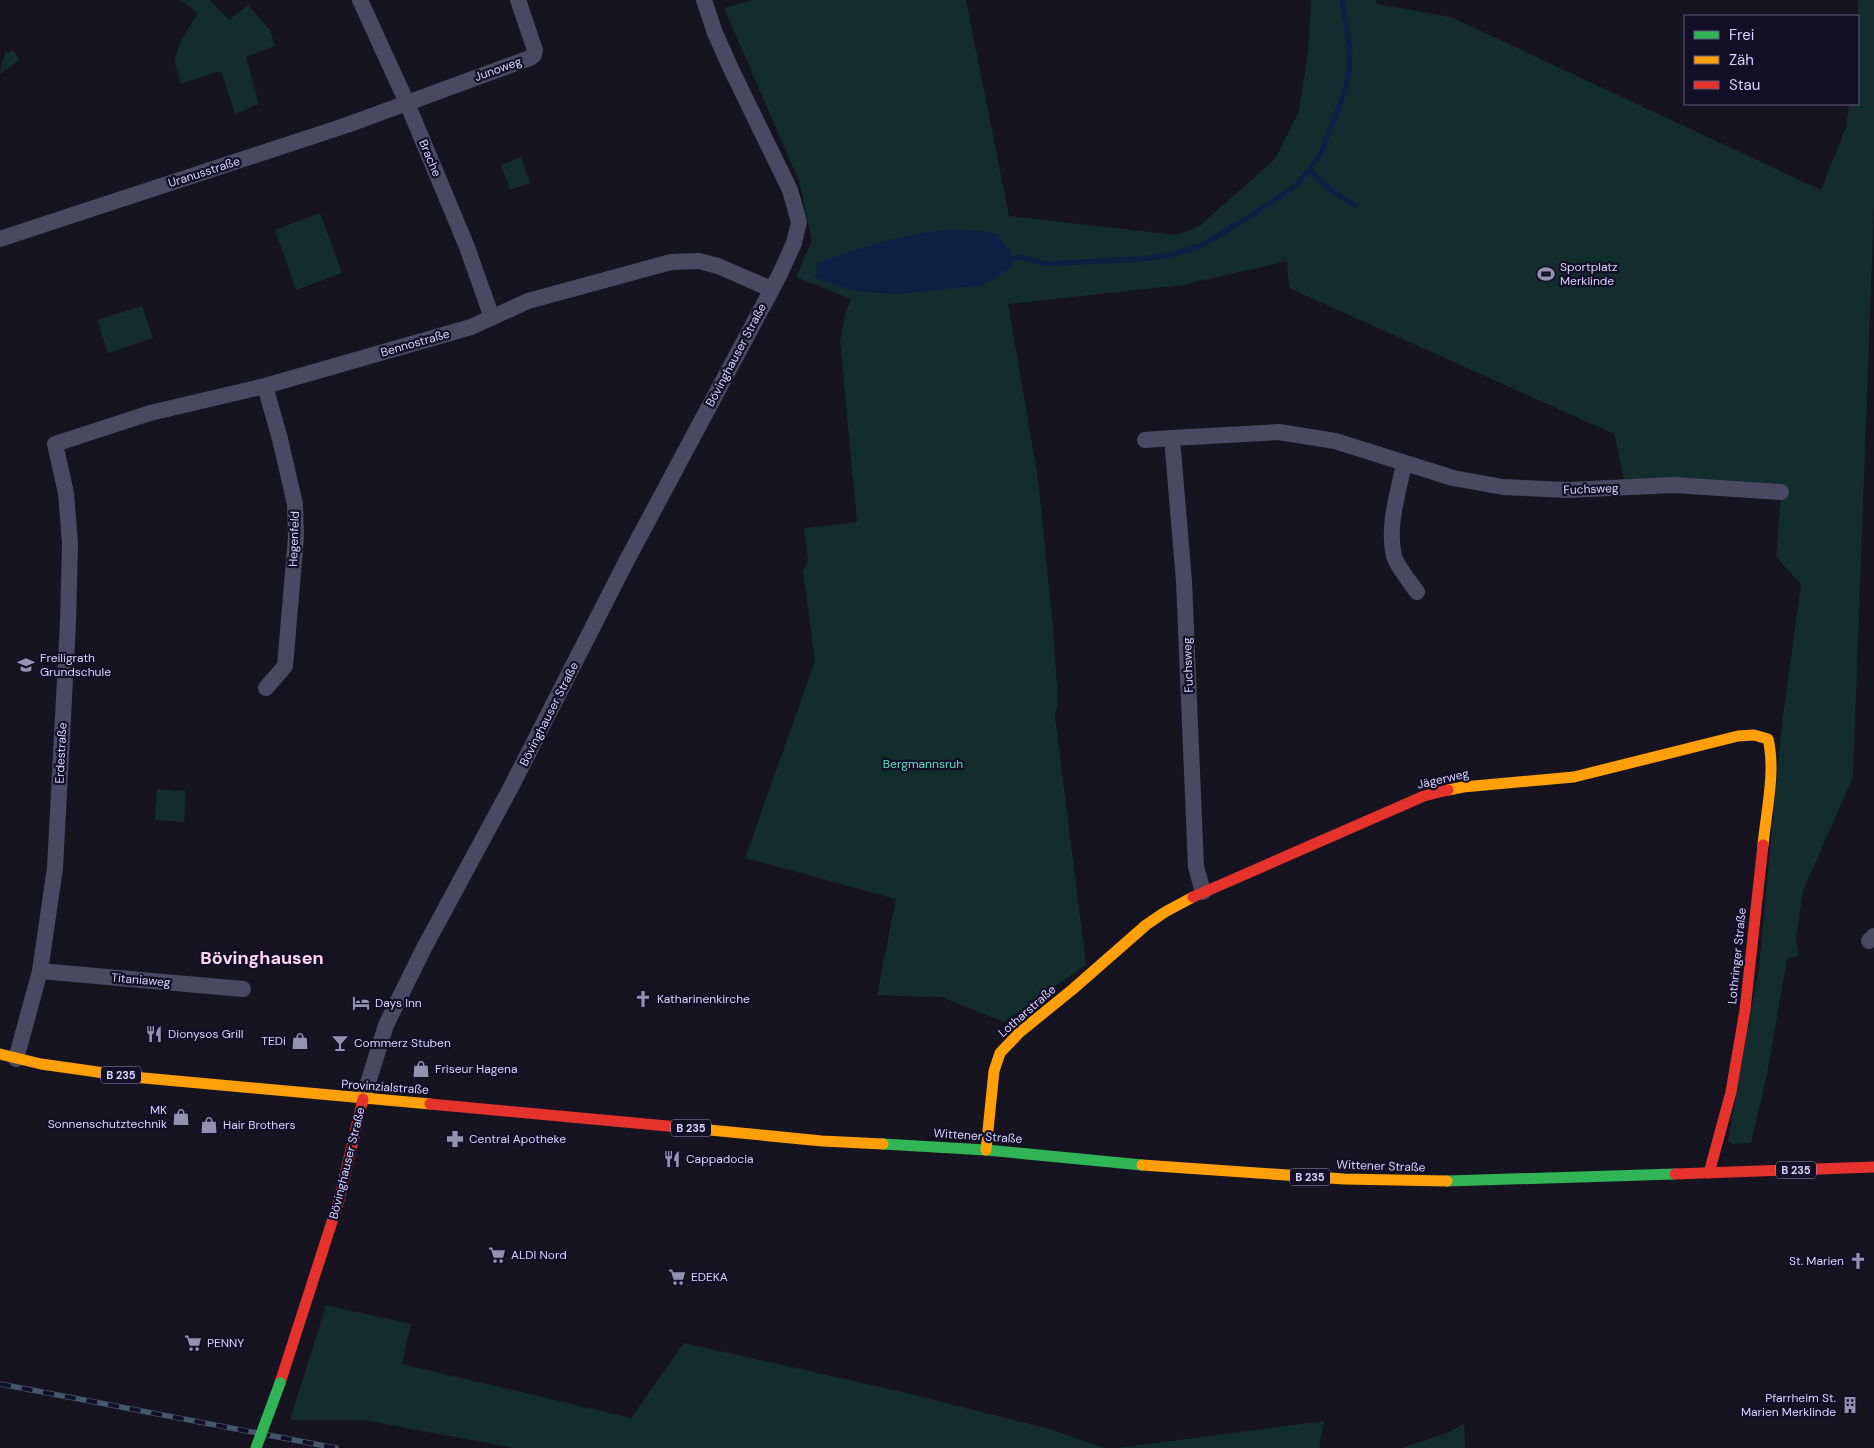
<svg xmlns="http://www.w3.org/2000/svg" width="1874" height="1448" viewBox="0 0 1874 1448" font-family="'DM Sans',sans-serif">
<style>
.green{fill:#132c2d}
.water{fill:#0d2144}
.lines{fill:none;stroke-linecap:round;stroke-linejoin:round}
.stream{stroke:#0d2144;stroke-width:5}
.street{stroke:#4a4962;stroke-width:16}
.fast{stroke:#30b455;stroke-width:11}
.slow{stroke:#ff9f0a;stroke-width:11}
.jam{stroke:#e5322d;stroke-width:11}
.rail-casing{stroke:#43596b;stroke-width:5.5}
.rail{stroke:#130f26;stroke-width:4;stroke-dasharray:11;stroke-linecap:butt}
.fast-bridge{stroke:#30b455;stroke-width:11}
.labels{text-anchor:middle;stroke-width:4.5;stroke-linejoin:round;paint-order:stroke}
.shield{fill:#130f26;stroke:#9e99be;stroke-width:1}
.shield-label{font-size:11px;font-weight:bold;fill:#d9d4ff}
.street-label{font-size:12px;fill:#d9d4ff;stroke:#130f26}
.poi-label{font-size:12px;fill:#d9d4ff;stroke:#130f26;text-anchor:start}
.park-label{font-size:12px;fill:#5fe0c0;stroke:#130f26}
.district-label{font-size:18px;font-weight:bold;fill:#ffd6f0;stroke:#130f26}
</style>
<rect width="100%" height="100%" fill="#161421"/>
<g class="green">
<path d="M181,0H210L229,20L248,5L270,30L275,46L246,57L259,104L235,114L221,71L181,84L174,60L182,39L198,13Z"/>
<path d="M753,0H966L1009,216L1176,235L1198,227L1275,159L1299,111L1308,53L1311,0H1376L1377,4L1451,17L1821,190L1846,127L1849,104H1858V0H1874V207L1853,777L1803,891L1796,940L1799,955L1787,959L1767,1074L1751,1143L1732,1144L1728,1141L1759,966L1782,724L1801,584L1776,557L1781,492L1626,488L1614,434L1289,288L1287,261L1183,285L1008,304L1038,478L1053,627L1058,701L1055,717L1086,965L1004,1022L941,997L877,995L896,899L745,858L815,661L803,571L808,560L804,528L857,522L840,341L846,312L851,299L796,277L812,240L799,181L724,8Z"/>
<path d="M5,49L8,53L13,50L20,60L0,74C0,65 6,58 5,49Z"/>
<path d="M521,157L530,183L510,190L501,165Z"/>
<path d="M320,213L342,273L296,290L275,230Z"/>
<path d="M142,306L153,338L108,353L97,320Z"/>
<path d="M157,789L186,791L184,822L155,820Z"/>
<path d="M326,1305L411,1324L402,1364L631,1418L684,1343L907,1393L1053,1430L1104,1448H514L364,1420H290Z"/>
<path d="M1324,1421L1319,1448H1117Z"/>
<path d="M1464,1424L1465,1448H1402L1447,1433Z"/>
</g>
<path class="water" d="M945,230L984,231L997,234L1011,252L1012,267L984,285L897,294L854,291L815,278L817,263C859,248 901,235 945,230Z"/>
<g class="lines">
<g class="stream">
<path d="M1309,170C1323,185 1338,196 1356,206"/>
<path d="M1011,259L1022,257L1045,264L1141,259L1171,255L1203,245L1268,205L1295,186L1309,170L1321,153L1346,88L1349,70L1350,51L1342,0"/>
</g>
<g class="street">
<path d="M360,0L407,103L467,247L492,318"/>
<path d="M0,239L347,125L530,58L534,55L535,50L518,0"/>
<path d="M265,386L280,439L295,504L296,537L285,666L266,688"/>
<path d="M1145,440L1172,438"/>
<path d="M1404,464C1398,493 1387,527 1394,556C1397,567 1411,583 1417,592"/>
<path d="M1203,892L1196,867L1184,581L1172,438L1279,432L1335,441L1453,478L1503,487L1567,490L1674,485L1781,492"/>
<path d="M1869,941L1874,936"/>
<path d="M40,971L243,989"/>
<path d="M16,1059L40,971L55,868L68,622L70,543L66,493L55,444L150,413L265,386L471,327L528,301L671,262L699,261L718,266L771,289"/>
<path d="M363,1099L386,1025L424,948L510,789L627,560L779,276L794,243L799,222L790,190L732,71L715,33L704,0"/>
</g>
<g class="fast">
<path d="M883,1144L986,1150L1142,1165"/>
<path d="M1447,1181L1675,1174"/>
</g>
<g class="slow">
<path d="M1448,790L1463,787L1574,777L1738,736L1754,735L1768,739C1776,771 1766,812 1763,845"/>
<path d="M0,1054L41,1064L133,1077L430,1104"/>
<path d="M689,1128L822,1141L883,1144"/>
<path d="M986,1150L994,1071L1000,1053L1020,1032L1073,989L1146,925L1165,912L1193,897"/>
<path d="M1142,1165L1344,1179L1447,1181"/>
</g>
<g class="jam">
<path d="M1193,897L1424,796L1448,790"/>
<path d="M430,1104L689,1128"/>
<path d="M1709,1173L1731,1092L1745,1010L1763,845"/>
<path d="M1675,1174L1874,1167"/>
<path d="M280,1383L339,1200L363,1099"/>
</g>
<g class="rail-casing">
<path id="rail" d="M0,1384L336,1448"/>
</g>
<use href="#rail" class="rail"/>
<path class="fast-bridge" d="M256,1448L280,1383"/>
</g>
<defs>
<g id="stadium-bare" transform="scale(1.35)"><path d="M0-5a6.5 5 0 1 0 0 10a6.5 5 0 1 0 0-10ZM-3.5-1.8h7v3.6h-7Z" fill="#9591b1" stroke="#130f26" stroke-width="2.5" paint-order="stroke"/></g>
<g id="school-bare" transform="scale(1.35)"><path d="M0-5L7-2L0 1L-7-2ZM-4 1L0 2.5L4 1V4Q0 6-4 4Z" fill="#9591b1" stroke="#130f26" stroke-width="2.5" paint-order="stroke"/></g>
<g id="church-bare" transform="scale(1.35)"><path d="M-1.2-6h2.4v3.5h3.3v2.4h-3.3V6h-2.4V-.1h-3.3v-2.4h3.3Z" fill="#9591b1" stroke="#130f26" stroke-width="2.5" paint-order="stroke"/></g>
<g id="hotel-bare" transform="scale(1.35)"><path d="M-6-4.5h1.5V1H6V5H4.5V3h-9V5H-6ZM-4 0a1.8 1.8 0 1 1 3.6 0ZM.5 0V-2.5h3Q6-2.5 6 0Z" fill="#9591b1" stroke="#130f26" stroke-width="2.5" paint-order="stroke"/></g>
<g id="restaurant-bare" transform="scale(1.35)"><path d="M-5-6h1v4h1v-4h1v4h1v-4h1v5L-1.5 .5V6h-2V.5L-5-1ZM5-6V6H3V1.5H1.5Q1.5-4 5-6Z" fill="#9591b1" stroke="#130f26" stroke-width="2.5" paint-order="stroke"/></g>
<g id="shop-bare" transform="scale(1.35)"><path d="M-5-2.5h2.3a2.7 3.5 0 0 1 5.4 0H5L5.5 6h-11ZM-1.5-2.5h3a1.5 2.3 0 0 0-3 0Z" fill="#9591b1" stroke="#130f26" stroke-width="2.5" paint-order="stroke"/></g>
<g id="bar-bare" transform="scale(1.35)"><path d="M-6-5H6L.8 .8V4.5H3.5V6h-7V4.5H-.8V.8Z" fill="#9591b1" stroke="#130f26" stroke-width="2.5" paint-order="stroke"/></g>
<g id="pharmacy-bare" transform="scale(1.35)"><path d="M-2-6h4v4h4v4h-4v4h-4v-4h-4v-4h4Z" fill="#9591b1" stroke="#130f26" stroke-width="2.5" paint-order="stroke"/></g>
<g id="supermarket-bare" transform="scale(1.35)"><path d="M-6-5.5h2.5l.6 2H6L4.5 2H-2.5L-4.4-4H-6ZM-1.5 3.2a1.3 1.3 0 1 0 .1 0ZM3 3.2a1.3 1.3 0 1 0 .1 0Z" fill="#9591b1" stroke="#130f26" stroke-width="2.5" paint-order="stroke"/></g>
<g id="building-bare" transform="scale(1.35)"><path d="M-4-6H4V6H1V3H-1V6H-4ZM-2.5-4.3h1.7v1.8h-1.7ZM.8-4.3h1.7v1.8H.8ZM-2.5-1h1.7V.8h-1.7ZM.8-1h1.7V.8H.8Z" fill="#9591b1" stroke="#130f26" stroke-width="2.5" paint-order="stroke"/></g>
</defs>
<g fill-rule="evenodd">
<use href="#stadium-bare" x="1546" y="274"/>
<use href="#school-bare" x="26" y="665"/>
<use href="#church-bare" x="643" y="999"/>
<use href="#hotel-bare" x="361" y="1003"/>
<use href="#restaurant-bare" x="154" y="1034"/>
<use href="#shop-bare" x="300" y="1041"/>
<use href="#bar-bare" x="340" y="1043"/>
<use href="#shop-bare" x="421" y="1069"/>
<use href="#shop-bare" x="181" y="1117"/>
<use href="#shop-bare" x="209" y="1125"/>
<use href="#pharmacy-bare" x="455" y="1139"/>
<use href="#restaurant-bare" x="672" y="1159"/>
<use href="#supermarket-bare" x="497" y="1255"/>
<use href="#church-bare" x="1858" y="1261"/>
<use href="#supermarket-bare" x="677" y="1277"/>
<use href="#supermarket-bare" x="193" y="1343"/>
<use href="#building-bare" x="1850" y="1405"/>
</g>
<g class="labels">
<g class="shield">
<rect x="101" y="1066.5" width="40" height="17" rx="4"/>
<rect x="671" y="1119.5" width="40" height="17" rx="4"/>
<rect x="1776" y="1161.5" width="40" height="17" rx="4"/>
<rect x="1290" y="1168.5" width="40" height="17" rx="4"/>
</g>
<g class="shield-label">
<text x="121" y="1079">B 235</text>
<text x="691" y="1132">B 235</text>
<text x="1796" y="1174">B 235</text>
<text x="1310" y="1181">B 235</text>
</g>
<g class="street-label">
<text transform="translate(498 69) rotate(-20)" y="4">Junoweg</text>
<text transform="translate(430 158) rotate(67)" y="4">Brache</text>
<text transform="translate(204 172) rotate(-18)" y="4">Uranusstraße</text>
<text transform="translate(415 343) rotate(-16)" y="4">Bennostraße</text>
<text transform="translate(736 355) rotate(-62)" y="4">Bövinghauser Straße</text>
<text transform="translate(1591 489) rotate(-2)" y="4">Fuchsweg</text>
<text transform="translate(294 539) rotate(-88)" y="4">Hegenfeld</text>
<text transform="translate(1188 665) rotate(-92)" y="4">Fuchsweg</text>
<text transform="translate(549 714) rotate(-63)" y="4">Bövinghauser Straße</text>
<text transform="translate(61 753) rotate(-87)" y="4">Erdestraße</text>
<text transform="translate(1443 779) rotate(-13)" y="4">Jägerweg</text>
<text transform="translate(1737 956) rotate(-84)" y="4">Lothringer Straße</text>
<text transform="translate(141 980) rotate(5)" y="4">Titaniaweg</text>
<text transform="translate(1027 1011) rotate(-41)" y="4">Lotharstraße</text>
<text transform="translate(385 1087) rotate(4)" y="4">Provinzialstraße</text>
<text transform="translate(978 1136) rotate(4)" y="4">Wittener Straße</text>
<text transform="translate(347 1163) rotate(-76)" y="4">Bövinghauser Straße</text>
<text transform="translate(1381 1166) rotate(2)" y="4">Wittener Straße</text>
</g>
<g class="poi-label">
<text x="1560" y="271">Sportplatz<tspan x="1560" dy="14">Merklinde</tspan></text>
<text x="40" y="662">Freiligrath<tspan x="40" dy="14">Grundschule</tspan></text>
<text x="657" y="1003">Katharinenkirche</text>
<text x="375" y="1007">Days Inn</text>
<text x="168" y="1038">Dionysos Grill</text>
<text x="286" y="1045" text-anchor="end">TEDi</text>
<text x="354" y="1047">Commerz Stuben</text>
<text x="435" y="1073">Friseur Hagena</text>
<text x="167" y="1114" text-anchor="end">MK<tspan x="167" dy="14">Sonnenschutztechnik</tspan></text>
<text x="223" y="1129">Hair Brothers</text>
<text x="469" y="1143">Central Apotheke</text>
<text x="686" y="1163">Cappadocia</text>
<text x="511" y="1259">ALDI Nord</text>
<text x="1844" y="1265" text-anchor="end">St. Marien</text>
<text x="691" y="1281">EDEKA</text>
<text x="207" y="1347">PENNY</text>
<text x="1836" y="1402" text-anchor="end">Pfarrheim St.<tspan x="1836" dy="14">Marien Merklinde</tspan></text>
</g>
<g class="park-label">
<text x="923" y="768">Bergmannsruh</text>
</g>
<g class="district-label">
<text x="262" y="964">Bövinghausen</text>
</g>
</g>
<rect x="1684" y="15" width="175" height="90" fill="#130f26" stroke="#625e7d"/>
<rect x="1694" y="31" width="25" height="8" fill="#30b455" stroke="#625e7d"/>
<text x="1729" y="40" font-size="15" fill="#d9d4ff">Frei</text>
<rect x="1694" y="56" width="25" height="8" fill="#ff9f0a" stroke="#625e7d"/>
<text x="1729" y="65" font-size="15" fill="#d9d4ff">Zäh</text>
<rect x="1694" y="81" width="25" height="8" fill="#e5322d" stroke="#625e7d"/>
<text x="1729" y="90" font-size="15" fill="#d9d4ff">Stau</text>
</svg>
